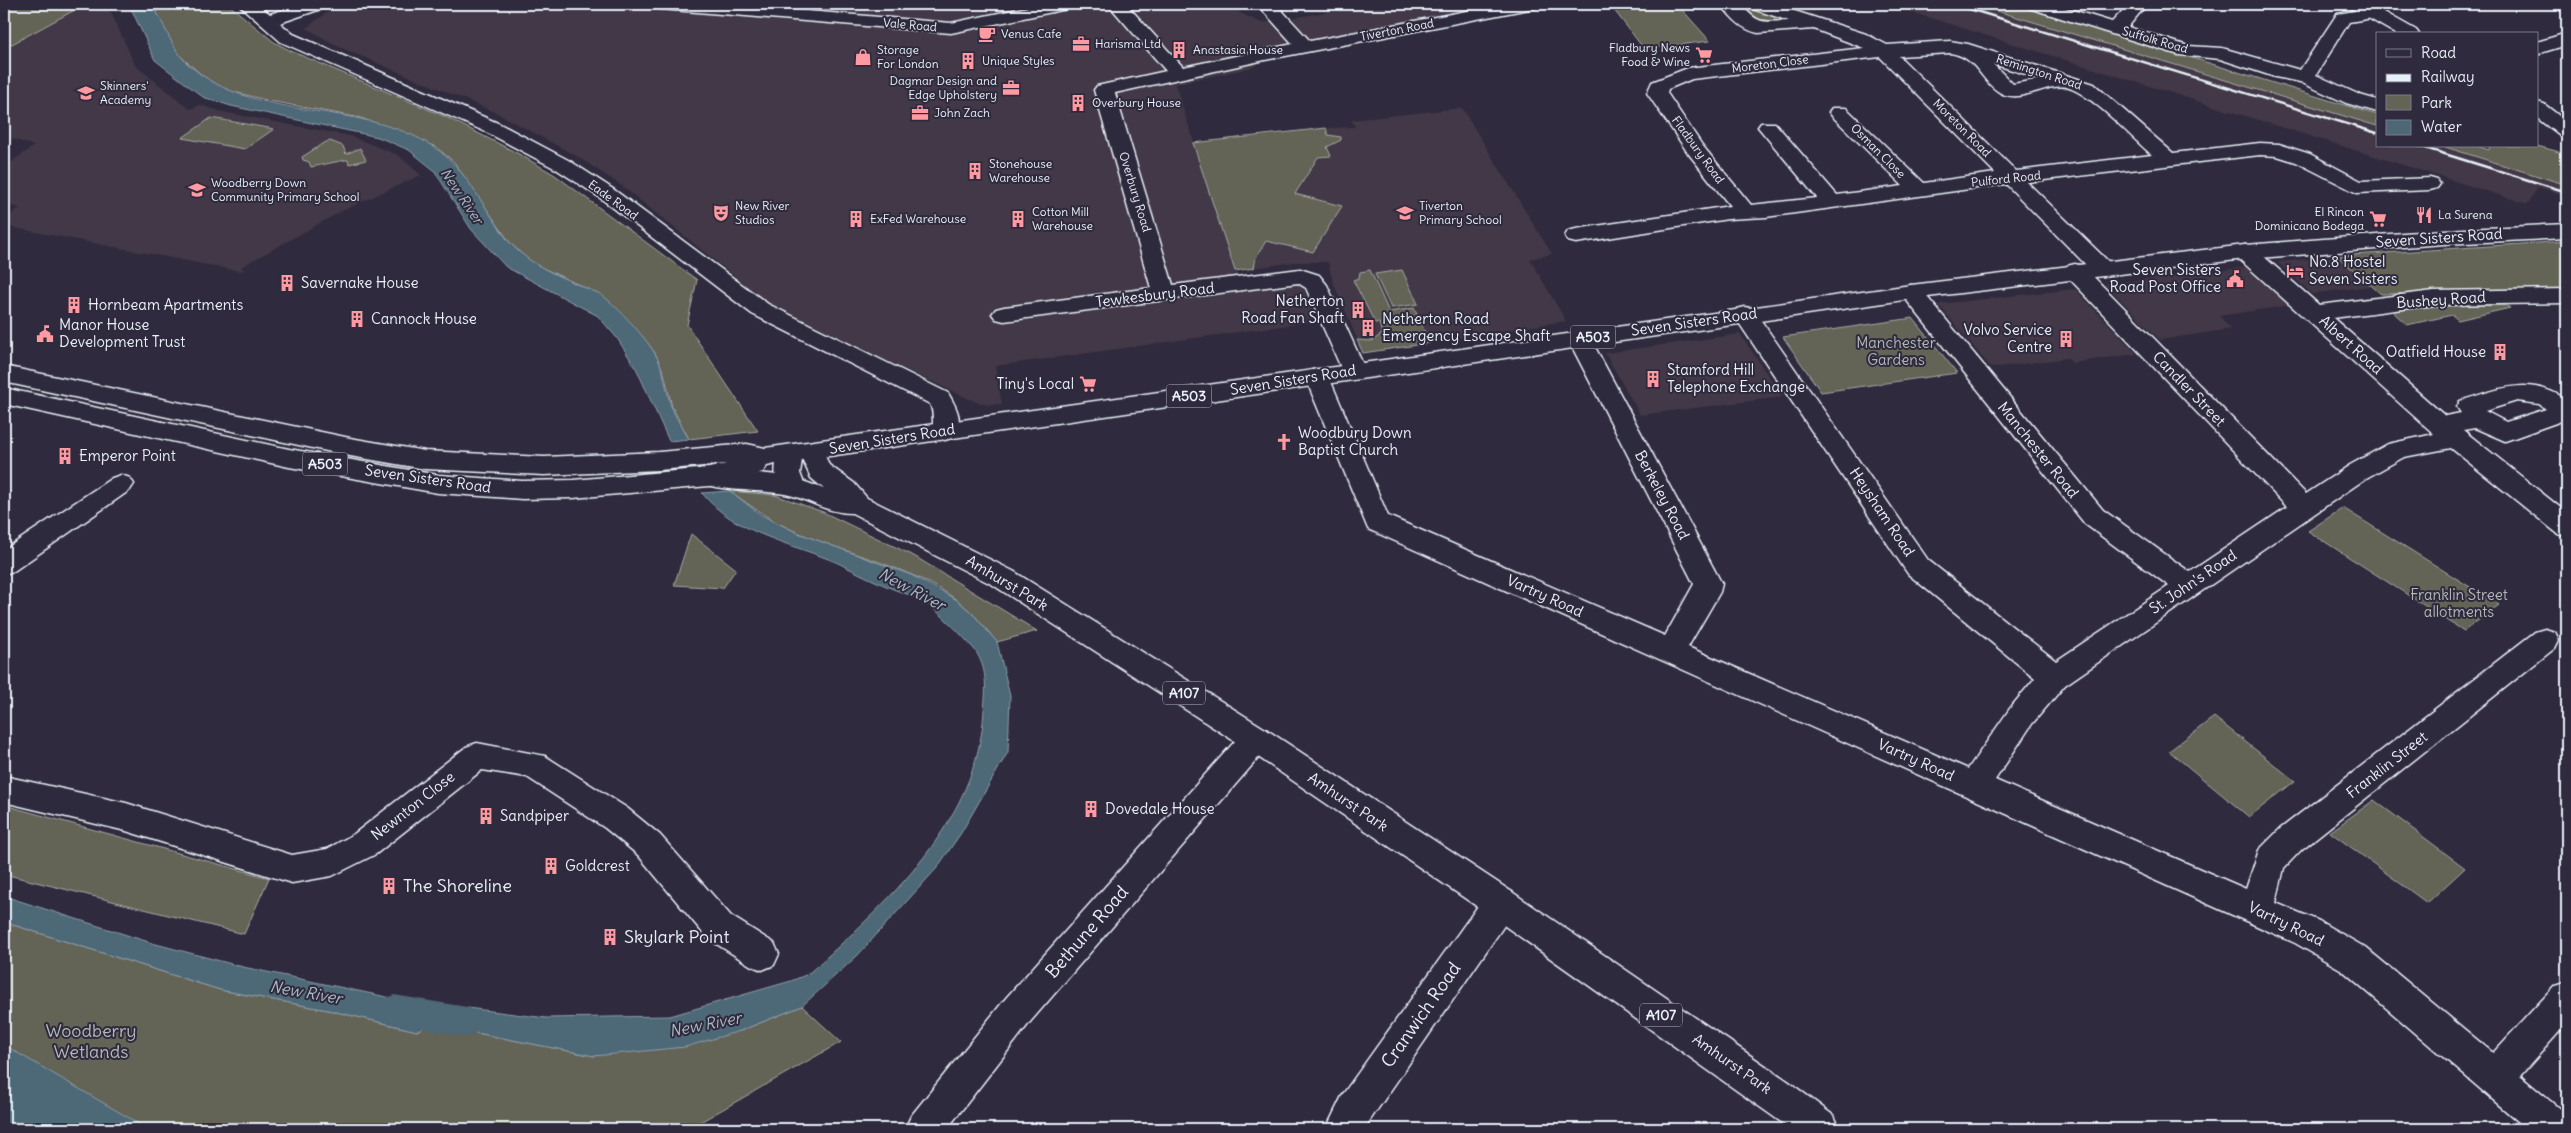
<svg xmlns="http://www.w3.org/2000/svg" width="2571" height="1133" viewBox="0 0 2571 1133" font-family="Delius,sans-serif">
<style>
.built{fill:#423846}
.green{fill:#646456;stroke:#a6aaa7}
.water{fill:#4e6777;stroke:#8c9eab}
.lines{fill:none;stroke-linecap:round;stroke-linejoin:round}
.canal{fill:#4e6777;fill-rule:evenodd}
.minor-casing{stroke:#e8f1f8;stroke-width:3}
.tertiary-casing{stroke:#e8f1f8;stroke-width:3}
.secondary-casing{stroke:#e8f1f8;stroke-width:3}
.primary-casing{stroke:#e8f1f8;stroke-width:3}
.trunk-casing{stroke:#e8f1f8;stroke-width:3}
.minor{fill:#2f2a3d;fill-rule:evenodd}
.tertiary{fill:#2f2a3d;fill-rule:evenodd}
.secondary{fill:#2f2a3d;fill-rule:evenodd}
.primary{fill:#2f2a3d;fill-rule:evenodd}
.trunk{fill:#2f2a3d;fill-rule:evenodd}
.rail{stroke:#e8f1f8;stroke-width:2.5}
.labels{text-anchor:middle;stroke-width:4;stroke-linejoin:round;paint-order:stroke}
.far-street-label{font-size:12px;fill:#e8f1f8;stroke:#2f2a3d}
.far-poi-label{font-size:12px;fill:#e8f1f8;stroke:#2f2a3d;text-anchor:start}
.far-water-label{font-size:14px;font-style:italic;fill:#aabac4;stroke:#2f2a3d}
.shield{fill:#2f2a3d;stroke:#b0b5c0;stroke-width:1}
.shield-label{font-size:14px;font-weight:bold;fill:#e8f1f8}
.street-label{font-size:15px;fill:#e8f1f8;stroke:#2f2a3d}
.poi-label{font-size:15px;fill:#e8f1f8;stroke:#2f2a3d;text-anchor:start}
.park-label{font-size:15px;fill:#b3b9b7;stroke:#2f2a3d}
.water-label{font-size:16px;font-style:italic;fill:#aabac4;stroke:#2f2a3d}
.near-poi-label{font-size:18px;fill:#e8f1f8;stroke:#2f2a3d;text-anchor:start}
.near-street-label{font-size:18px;fill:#e8f1f8;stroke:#2f2a3d}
.near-park-label{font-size:18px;fill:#b3b9b7;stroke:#2f2a3d}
</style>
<rect width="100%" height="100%" fill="#2f2a3d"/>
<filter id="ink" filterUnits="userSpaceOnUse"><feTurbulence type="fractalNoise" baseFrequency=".02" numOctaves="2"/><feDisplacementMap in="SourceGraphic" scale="10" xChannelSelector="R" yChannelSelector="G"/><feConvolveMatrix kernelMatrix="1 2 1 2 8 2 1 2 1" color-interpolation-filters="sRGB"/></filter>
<g filter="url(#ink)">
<g class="built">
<path d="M4,4H101L111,12L135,65L190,109L200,105L223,112L350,136L398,155L421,175L342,211L241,267L245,270L239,271L4,226V219L20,208L4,204V167L34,146L4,136Z"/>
<path d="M338,4H1253L1238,12L1262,23L1373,4H1474L1490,18L1273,56L1250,68L1175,84L1243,290L1301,283L1317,321L995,366L1002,404L988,405L976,402L778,311L622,186L578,157L497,113L339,47L306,28Z"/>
<path d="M1885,4H2018L2377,115V146H2477L2547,178L2567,185V196L2538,187L2528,204Z"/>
<path d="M1462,108L1552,254L1530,259L1566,321L1363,353L1333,282L1328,262H1294L1254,268L1256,257L1318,157L1331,156L1327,147L1339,140L1327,135L1326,128L1355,127L1352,120Z"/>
<path d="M2337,256L2371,286L2312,294L2277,262Z"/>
<path d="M2248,267L2292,305L2219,316L2231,329L2160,340L2105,284Z"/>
<path d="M2075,289L2137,354L2072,363L2068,358L1991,368L1938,304Z"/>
<path d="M1740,334L1783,397L1640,415L1605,353Z"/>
</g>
<g class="green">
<path d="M4,4H72L82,6L12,44L4,42Z"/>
<path d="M150,4H228L274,42L291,51L446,117L517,153L555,175L697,280L687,325L758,431L689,439L672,407L664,373L655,353L641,335L603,296L532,263L511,244L454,162L436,147L361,118L270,101L230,91L210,82L180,56L166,34L157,12Z"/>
<path d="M1677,4L1710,41L1644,49L1614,10Z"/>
<path d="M1740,4H1742L1799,23C1767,24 1764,27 1740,4Z"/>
<path d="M1974,4H2018L2377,115V126Z"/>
<path d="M211,118L274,129L245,149L182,138Z"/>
<path d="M1326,128L1328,135L1341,137V140L1327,147L1331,156L1318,157L1295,194L1342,206L1313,252L1266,241L1256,257L1254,268L1235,271L1193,143Z"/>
<path d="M330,141L343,146L346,154L360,148L366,160L349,164L348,160H345L311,167L309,162L303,160L302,157L326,142Z"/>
<path d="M2442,146H2477L2489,150L2490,146H2537L2567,154V185Z"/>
<path d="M2567,241V289L2381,294L2337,256Z"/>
<path d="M1370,270L1389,312L1414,308L1430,343L1363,353L1357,340L1372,341L1382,334L1379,323H1375L1353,280L1359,278L1360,272Z"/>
<path d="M1402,270L1418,304L1391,308L1375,274Z"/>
<path d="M2505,305L2510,308L2458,320L2452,315L2407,325L2392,311L2435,306Z"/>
<path d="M1913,318L1957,373L1821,392L1783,337Z"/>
<path d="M730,491L775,495L823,512L914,556L1037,631L997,642C985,628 973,612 958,601C915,568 847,554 797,532C772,522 752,507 730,491Z"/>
<path d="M2343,508L2499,605L2464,631L2308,531Z"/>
<path d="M691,534L736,569L723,588L674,585Z"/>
<path d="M2214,717L2295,781L2249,817L2169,751Z"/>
<path d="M2374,800L2465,868L2427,903L2330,832Z"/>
<path d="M4,805L269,878L244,934L4,874Z"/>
<path d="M4,922L220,990L328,1010L417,1031L431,1024L594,1056L740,1031L802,1006L841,1042L688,1129H4Z"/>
</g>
<g class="water">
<path d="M129,4H150C166,22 169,47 188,64C246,118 342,103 412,135C456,155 468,182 494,220C500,228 505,238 512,245C532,266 557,275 583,287C589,290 598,292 603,296C618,307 645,337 654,352C665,369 665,388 671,406C675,417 683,429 689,439L669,441L637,370L617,338L598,316L506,267L471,229L434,170L409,150L378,137L231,106L203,97L155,60Z"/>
<path d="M730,491L761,515L798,533L911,575L957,600L972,613L997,642L1010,696L1008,752L961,833L937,868L858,955L802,1006L740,1031L685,1047L594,1056L431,1024L444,1005L546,1018L670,1016L791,981L808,974C887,903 978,823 984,710C986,688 988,668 974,649C963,636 939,611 924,602C915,596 903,593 893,589C874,581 856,572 838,563C794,544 733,533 702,493Z"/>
<path d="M4,896L152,943L243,967L430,1006L417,1031L328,1010L220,990L4,922Z"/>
<path d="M4,1045L148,1129H4Z"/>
</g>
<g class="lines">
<path class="canal" d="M394,995L467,1007L478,1012L482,1022L478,1032L467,1037L394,1023L383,1019L379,1009L383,999Z"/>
<g class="minor-casing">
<g id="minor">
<path d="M238,4H257L270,14L301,4H327L324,8L280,23L293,34L500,124L570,161L613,189L768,304L948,393C957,408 964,421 954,437L945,440L936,437C930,426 936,417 930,404L752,314L599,197L556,169L486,132L281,42Z"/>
<path d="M651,4H722L951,23L1042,4H1076L1073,8L1067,9L951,33L660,9L654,8Z"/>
<path d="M1108,4H1126L1183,67L1293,44L1257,4H1276L1310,41L1503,4H1538L1535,8L1529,9L1265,60L1115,93L1173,285L1300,269L1319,275L1327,285L1366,371L1363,377L1354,379L1345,377L1306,288L1298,283L1004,321L996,319L992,314L996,309L1004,307L1151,288L1094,90L1097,86L1166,71Z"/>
<path d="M1721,4H1740C1760,25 1760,22 1789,21L1750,8L1747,4H1773L1866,34L1887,45L1950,41L1968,44L2094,84L2173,153L2260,143L2279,144L2310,154L2361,181L2430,178L2437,180L2440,184L2437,188L2430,190L2357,193L2296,162L2277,156L2260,155L2027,182L2111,264L2114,269L2111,274L2103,276L2095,274L2006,184L1766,217L1728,219L1576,243L1568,241L1565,236L1568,231L1576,229L1730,206L1688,153L1647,93L1652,82L1688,68L1864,48L1814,29L1758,33C1742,30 1730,17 1721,4ZM1950,53C1977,57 1979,79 1999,92C2019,105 2045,83 2066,87C2091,93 2131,137 2152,155L2016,171L1899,56ZM1880,57L1995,173L1924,183L1846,108H1832L1829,112L1832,116L1903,186L1837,195L1775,123H1761L1758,127L1817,198L1751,205L1702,145L1667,93L1668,89L1692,79ZM1993,64L2041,79L2013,84Z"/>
<path d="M2026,4H2053L2112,22L2129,4H2147L2128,27L2188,46L2222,48L2300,70L2337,14L2373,8L2379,9L2382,13L2379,17L2349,22L2316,75L2360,95L2377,100V112L2346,103L2300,82L2275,77L2220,59L2179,55L2029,8Z"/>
<path d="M2567,33V45L2537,54V42Z"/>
<path d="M2245,245L2253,247L2319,305L2434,291L2567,289V303L2434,305L2333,318L2445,416L2461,413L2457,407L2460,401C2500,389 2529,375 2567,400V419L2514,438L2505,441L2475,428L2463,430L2567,513V537L2558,534L2451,448L2404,457L2368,477L2065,685L2032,724L1995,780L2246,889L2259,850L2280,829L2535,632L2545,629L2555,632L2559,640L2555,648L2302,849L2284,868L2276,903L2319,921L2366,948L2493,1053L2555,986L2567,982V1023L2520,1076L2567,1115V1129H2527L2342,970L2295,943L1368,529L1305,377L1308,371L1317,369L1326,371L1329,377L1388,516L1665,636L1694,584L1568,339L1572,334L1580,331L1588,334L1722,584L1720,592L1688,647L1968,769L2011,707L2035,678L1908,574L1733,314L1737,309L1745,307L1753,309L1928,560L2056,661L2169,586L2085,524L1900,292L1903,287L1911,285L1919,287L2103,510L2190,572L2287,507L2067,276L2064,271L2067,266L2075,264L2083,266L2306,494L2350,465L2388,444L2434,434L2237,257L2234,252L2237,247ZM2517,401L2539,404L2546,409L2506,422L2485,411Z"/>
<path d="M121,475L130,478L134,484L130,490L14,571L4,574V550L112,478Z"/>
<path d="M477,743L545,756L627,808L660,835L731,916L774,943L779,954L774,965L762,970L750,965L707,938L638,855L605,828L527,777L482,770L376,854L332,876L292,883L126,831L4,802V776L126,803L292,855L327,849L354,834L466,747Z"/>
<path d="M1500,888L1512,892L1517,903L1512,914L1364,1129H1326L1343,1094L1488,892Z"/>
</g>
</g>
<g class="tertiary-casing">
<path id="tertiary" d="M1256,726L1267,730L1271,739L1267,748L1030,1022L947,1129H905L911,1116L1006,998L1245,730Z"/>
</g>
<g class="secondary-casing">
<g id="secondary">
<path d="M2348,4H2370L2416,30L2419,34H2396L2351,8Z"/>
<path d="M2537,102L2544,104L2567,122V138L2560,136L2537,118Z"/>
</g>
</g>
<g class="primary-casing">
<path id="primary" d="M812,443L821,446L829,465L854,483L867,498L1013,571L1267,730L1512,892L1789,1082L1834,1116L1840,1129H1791L1488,914L1245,748L993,585L852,513C825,513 810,499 785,494C756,489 728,492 700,483L696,477L700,471C711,467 719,471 730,472C769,473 788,474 824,489L811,478L799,452L803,446Z"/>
</g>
<g class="trunk-casing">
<path id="trunk" d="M2567,224V238L2444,244L2245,259L1911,299L802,460L800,473L805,486L801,493L792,495L783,493C777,483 774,475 776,464L767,466L763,472L709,486L573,498L522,499L438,493L289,467L4,404V388L289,449L438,475L522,481L573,480L709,468L726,464L659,470L544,475L425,469L350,456L4,382V366L350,438L425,451L544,457L659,452L747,444L765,448L1911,285L2245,245L2444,230Z"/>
</g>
<use href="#minor" class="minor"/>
<use href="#tertiary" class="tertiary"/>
<use href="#secondary" class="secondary"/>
<use href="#primary" class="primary"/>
<use href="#trunk" class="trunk"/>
<g class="rail">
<path d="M1953,4L2377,133"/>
<path d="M2419,146L2567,192"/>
</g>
</g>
</g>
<defs>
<g id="cafe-bare" transform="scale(1.35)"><path d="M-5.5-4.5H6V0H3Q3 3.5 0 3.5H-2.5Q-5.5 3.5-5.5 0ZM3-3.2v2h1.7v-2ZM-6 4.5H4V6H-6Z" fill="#ff9aa2" stroke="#2f2a3d" stroke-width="2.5" paint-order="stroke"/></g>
<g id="office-bare" transform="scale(1.35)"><path d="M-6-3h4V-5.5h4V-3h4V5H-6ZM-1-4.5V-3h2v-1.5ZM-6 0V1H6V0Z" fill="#ff9aa2" stroke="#2f2a3d" stroke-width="2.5" paint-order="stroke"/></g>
<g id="building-bare" transform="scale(1.35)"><path d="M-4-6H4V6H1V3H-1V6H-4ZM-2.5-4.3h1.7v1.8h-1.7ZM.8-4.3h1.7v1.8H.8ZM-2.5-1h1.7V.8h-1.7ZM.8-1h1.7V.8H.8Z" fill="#ff9aa2" stroke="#2f2a3d" stroke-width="2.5" paint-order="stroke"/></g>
<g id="supermarket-bare" transform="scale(1.35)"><path d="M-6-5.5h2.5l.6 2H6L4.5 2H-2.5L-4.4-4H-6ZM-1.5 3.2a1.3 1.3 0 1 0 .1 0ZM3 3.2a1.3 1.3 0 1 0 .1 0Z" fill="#ff9aa2" stroke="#2f2a3d" stroke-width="2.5" paint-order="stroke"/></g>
<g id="shop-bare" transform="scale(1.35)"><path d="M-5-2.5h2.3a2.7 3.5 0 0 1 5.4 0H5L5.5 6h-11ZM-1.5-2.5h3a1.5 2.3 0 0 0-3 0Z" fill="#ff9aa2" stroke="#2f2a3d" stroke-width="2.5" paint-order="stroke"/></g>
<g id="school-bare" transform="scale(1.35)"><path d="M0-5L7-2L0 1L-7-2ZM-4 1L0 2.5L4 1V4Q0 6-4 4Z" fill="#ff9aa2" stroke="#2f2a3d" stroke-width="2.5" paint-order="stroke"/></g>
<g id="theatre-bare" transform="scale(1.35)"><path d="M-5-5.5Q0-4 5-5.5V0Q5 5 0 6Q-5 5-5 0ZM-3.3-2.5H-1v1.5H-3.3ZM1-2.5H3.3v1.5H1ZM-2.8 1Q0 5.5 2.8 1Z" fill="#ff9aa2" stroke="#2f2a3d" stroke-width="2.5" paint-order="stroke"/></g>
<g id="restaurant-bare" transform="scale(1.35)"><path d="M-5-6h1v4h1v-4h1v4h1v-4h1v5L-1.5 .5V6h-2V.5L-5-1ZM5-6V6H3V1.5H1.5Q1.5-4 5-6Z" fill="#ff9aa2" stroke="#2f2a3d" stroke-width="2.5" paint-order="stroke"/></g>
<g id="hotel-bare" transform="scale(1.35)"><path d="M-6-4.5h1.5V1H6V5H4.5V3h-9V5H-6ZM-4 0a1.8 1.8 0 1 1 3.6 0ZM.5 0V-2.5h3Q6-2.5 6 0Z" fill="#ff9aa2" stroke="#2f2a3d" stroke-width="2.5" paint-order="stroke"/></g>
<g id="civic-bare" transform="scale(1.35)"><path d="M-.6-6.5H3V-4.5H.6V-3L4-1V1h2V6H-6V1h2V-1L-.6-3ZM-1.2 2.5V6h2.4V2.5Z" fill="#ff9aa2" stroke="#2f2a3d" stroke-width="2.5" paint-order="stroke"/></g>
<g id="church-bare" transform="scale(1.35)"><path d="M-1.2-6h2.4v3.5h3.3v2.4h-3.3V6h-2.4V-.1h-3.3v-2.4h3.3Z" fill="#ff9aa2" stroke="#2f2a3d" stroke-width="2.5" paint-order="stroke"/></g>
</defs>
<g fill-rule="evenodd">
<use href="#cafe-bare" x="987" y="34"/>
<use href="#office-bare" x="1081" y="44"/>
<use href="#building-bare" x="1179" y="50"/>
<use href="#supermarket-bare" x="1704" y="55"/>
<use href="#shop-bare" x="863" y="57"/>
<use href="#building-bare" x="968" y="61"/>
<use href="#office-bare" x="1011" y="88"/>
<use href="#school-bare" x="86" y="93"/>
<use href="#building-bare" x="1078" y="103"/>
<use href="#office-bare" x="920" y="113"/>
<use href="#building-bare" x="975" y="171"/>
<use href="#school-bare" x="197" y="190"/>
<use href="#theatre-bare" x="721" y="213"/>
<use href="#school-bare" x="1405" y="213"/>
<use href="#restaurant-bare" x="2424" y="215"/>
<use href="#building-bare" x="856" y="219"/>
<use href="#building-bare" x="1018" y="219"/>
<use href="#supermarket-bare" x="2378" y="219"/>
<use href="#hotel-bare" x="2295" y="271"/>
<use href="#civic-bare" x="2235" y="279"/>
<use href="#building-bare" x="287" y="283"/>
<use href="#building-bare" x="74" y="305"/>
<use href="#building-bare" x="1358" y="310"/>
<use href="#building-bare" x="357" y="319"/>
<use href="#building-bare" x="1368" y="328"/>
<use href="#civic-bare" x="45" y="334"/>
<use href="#building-bare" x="2066" y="339"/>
<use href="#building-bare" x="2500" y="352"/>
<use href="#building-bare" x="1653" y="379"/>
<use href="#supermarket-bare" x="1088" y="384"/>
<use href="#church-bare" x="1284" y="442"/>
<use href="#building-bare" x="65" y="456"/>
<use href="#building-bare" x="1091" y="809"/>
<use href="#building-bare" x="486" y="816"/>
<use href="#building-bare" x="551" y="866"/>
<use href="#building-bare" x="389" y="886"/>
<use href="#building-bare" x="610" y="937"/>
</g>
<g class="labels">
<g class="far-street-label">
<text transform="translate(910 25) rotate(5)" y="4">Vale Road</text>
<text transform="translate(1397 30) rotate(-11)" y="4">Tiverton Road</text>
<text transform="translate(2155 40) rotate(16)" y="4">Suffolk Road</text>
<text transform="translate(1770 64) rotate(-7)" y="4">Moreton Close</text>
<text transform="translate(2039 72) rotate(18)" y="4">Remington Road</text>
<text transform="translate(1962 128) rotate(45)" y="4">Moreton Road</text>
<text transform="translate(1698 150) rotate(54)" y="4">Fladbury Road</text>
<text transform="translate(1878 151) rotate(45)" y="4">Osman Close</text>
<text transform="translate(2006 179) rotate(-6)" y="4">Pulford Road</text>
<text transform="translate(1135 192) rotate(73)" y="4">Overbury Road</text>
<text transform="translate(613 200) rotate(36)" y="4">Eade Road</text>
</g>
<g class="far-poi-label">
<text x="1001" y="38">Venus Cafe</text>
<text x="1095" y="48">Harisma Ltd</text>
<text x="1690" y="52" text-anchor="end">Fladbury News<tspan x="1690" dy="14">Food &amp; Wine</tspan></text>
<text x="877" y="54">Storage<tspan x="877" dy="14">For London</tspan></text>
<text x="1193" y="54">Anastasia House</text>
<text x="982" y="65">Unique Styles</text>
<text x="997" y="85" text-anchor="end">Dagmar Design and<tspan x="997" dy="14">Edge Upholstery</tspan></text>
<text x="100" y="90">Skinners'<tspan x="100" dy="14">Academy</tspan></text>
<text x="1092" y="107">Overbury House</text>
<text x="934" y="117">John Zach</text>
<text x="989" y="168">Stonehouse<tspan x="989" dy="14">Warehouse</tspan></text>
<text x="211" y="187">Woodberry Down<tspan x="211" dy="14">Community Primary School</tspan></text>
<text x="735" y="210">New River<tspan x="735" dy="14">Studios</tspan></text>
<text x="1419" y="210">Tiverton<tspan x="1419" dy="14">Primary School</tspan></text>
<text x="1032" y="216">Cotton Mill<tspan x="1032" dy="14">Warehouse</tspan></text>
<text x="2364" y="216" text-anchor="end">El Rincon<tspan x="2364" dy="14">Dominicano Bodega</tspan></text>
<text x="2438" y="219">La Surena</text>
<text x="870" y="223">ExFed Warehouse</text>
</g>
<g class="far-water-label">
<text transform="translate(462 196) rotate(56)" y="5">New River</text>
</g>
<g class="shield">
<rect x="1570.5" y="325.5" width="45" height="23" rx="4"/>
<rect x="1166.5" y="384.5" width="45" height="23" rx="4"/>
<rect x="302.5" y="452.5" width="45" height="23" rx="4"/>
<rect x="1163" y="681.5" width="42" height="23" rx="4"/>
<rect x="1640" y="1003.5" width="42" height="23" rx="4"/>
</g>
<g class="shield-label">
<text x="1593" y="342">A503</text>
<text x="1189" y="401">A503</text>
<text x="325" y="469">A503</text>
<text x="1184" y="698">A107</text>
<text x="1661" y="1020">A107</text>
</g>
<g class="street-label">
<text transform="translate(2439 238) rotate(-4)" y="5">Seven Sisters Road</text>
<text transform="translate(1155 295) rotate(-7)" y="5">Tewkesbury Road</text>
<text transform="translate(2441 300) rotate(-4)" y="5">Bushey Road</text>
<text transform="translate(1694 322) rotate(-8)" y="5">Seven Sisters Road</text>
<text transform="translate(2351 345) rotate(42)" y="5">Albert Road</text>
<text transform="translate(1293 380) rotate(-9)" y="5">Seven Sisters Road</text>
<text transform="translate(2189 389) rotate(46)" y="5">Candler Street</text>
<text transform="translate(892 439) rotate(-9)" y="5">Seven Sisters Road</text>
<text transform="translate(2038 450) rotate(51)" y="5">Manchester Road</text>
<text transform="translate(428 479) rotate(8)" y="5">Seven Sisters Road</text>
<text transform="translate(1662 495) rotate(62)" y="5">Berkeley Road</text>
<text transform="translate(1882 512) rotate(56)" y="5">Heysham Road</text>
<text transform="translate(2193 582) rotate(-34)" y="5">St. John's Road</text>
<text transform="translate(1007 583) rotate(31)" y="5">Amhurst Park</text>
<text transform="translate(1545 596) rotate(24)" y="5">Vartry Road</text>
<text transform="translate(1916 760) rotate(24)" y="5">Vartry Road</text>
<text transform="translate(2387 765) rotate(-38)" y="5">Franklin Street</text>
<text transform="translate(1348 802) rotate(34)" y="5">Amhurst Park</text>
<text transform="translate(413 806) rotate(-38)" y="5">Newnton Close</text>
<text transform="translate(2286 924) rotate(26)" y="5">Vartry Road</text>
<text transform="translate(1732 1064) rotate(35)" y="5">Amhurst Park</text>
</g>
<g class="poi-label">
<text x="2309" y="267">No.8 Hostel<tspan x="2309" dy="17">Seven Sisters</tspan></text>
<text x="2221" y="275" text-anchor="end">Seven Sisters<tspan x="2221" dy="17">Road Post Office</tspan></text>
<text x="301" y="288">Savernake House</text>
<text x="1344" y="306" text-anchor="end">Netherton<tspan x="1344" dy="17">Road Fan Shaft</tspan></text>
<text x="88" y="310">Hornbeam Apartments</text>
<text x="371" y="324">Cannock House</text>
<text x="1382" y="324">Netherton Road<tspan x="1382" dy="17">Emergency Escape Shaft</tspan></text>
<text x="59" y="330">Manor House<tspan x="59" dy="17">Development Trust</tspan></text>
<text x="2052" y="335" text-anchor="end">Volvo Service<tspan x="2052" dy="17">Centre</tspan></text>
<text x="2486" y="357" text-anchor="end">Oatfield House</text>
<text x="1667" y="375">Stamford Hill<tspan x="1667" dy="17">Telephone Exchange</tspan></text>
<text x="1074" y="389" text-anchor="end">Tiny's Local</text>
<text x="1298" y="438">Woodbury Down<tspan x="1298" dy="17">Baptist Church</tspan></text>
<text x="79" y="461">Emperor Point</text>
<text x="1105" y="814">Dovedale House</text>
<text x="500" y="821">Sandpiper</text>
<text x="565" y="871">Goldcrest</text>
</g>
<g class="park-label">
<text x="1896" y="348">Manchester<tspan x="1896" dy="17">Gardens</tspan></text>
<text x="2459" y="600">Franklin Street<tspan x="2459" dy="17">allotments</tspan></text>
</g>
<g class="water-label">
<text transform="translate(912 589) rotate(28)" y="6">New River</text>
<text transform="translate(306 992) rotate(10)" y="6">New River</text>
<text transform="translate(705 1024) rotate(-11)" y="6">New River</text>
</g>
<g class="near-poi-label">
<text x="403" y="892">The Shoreline</text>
<text x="624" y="943">Skylark Point</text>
</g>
<g class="near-street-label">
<text transform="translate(1087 932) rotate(-49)" y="6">Bethune Road</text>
<text transform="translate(1421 1015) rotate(-55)" y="6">Cranwich Road</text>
</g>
<g class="near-park-label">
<text x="91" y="1037">Woodberry<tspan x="91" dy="21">Wetlands</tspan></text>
</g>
</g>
<rect width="2571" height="1133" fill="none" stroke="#2f2a3d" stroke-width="20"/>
<rect x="10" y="10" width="2551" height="1113" fill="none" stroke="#e8f1f8" stroke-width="2" filter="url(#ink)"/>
<rect x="2376" y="32" width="162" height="115" fill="#2f2a3d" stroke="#797a88"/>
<rect x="2386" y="49" width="25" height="8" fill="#2f2a3d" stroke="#797a88"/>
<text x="2421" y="58" font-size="15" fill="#e8f1f8">Road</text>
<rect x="2386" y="74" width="25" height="8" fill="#e8f1f8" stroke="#797a88"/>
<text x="2421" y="82" font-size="15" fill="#e8f1f8">Railway</text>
<rect x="2386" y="95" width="25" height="15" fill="#646456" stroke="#797a88"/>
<text x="2421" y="108" font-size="15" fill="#e8f1f8">Park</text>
<rect x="2386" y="120" width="25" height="15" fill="#4e6777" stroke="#797a88"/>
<text x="2421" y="132" font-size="15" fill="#e8f1f8">Water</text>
</svg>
